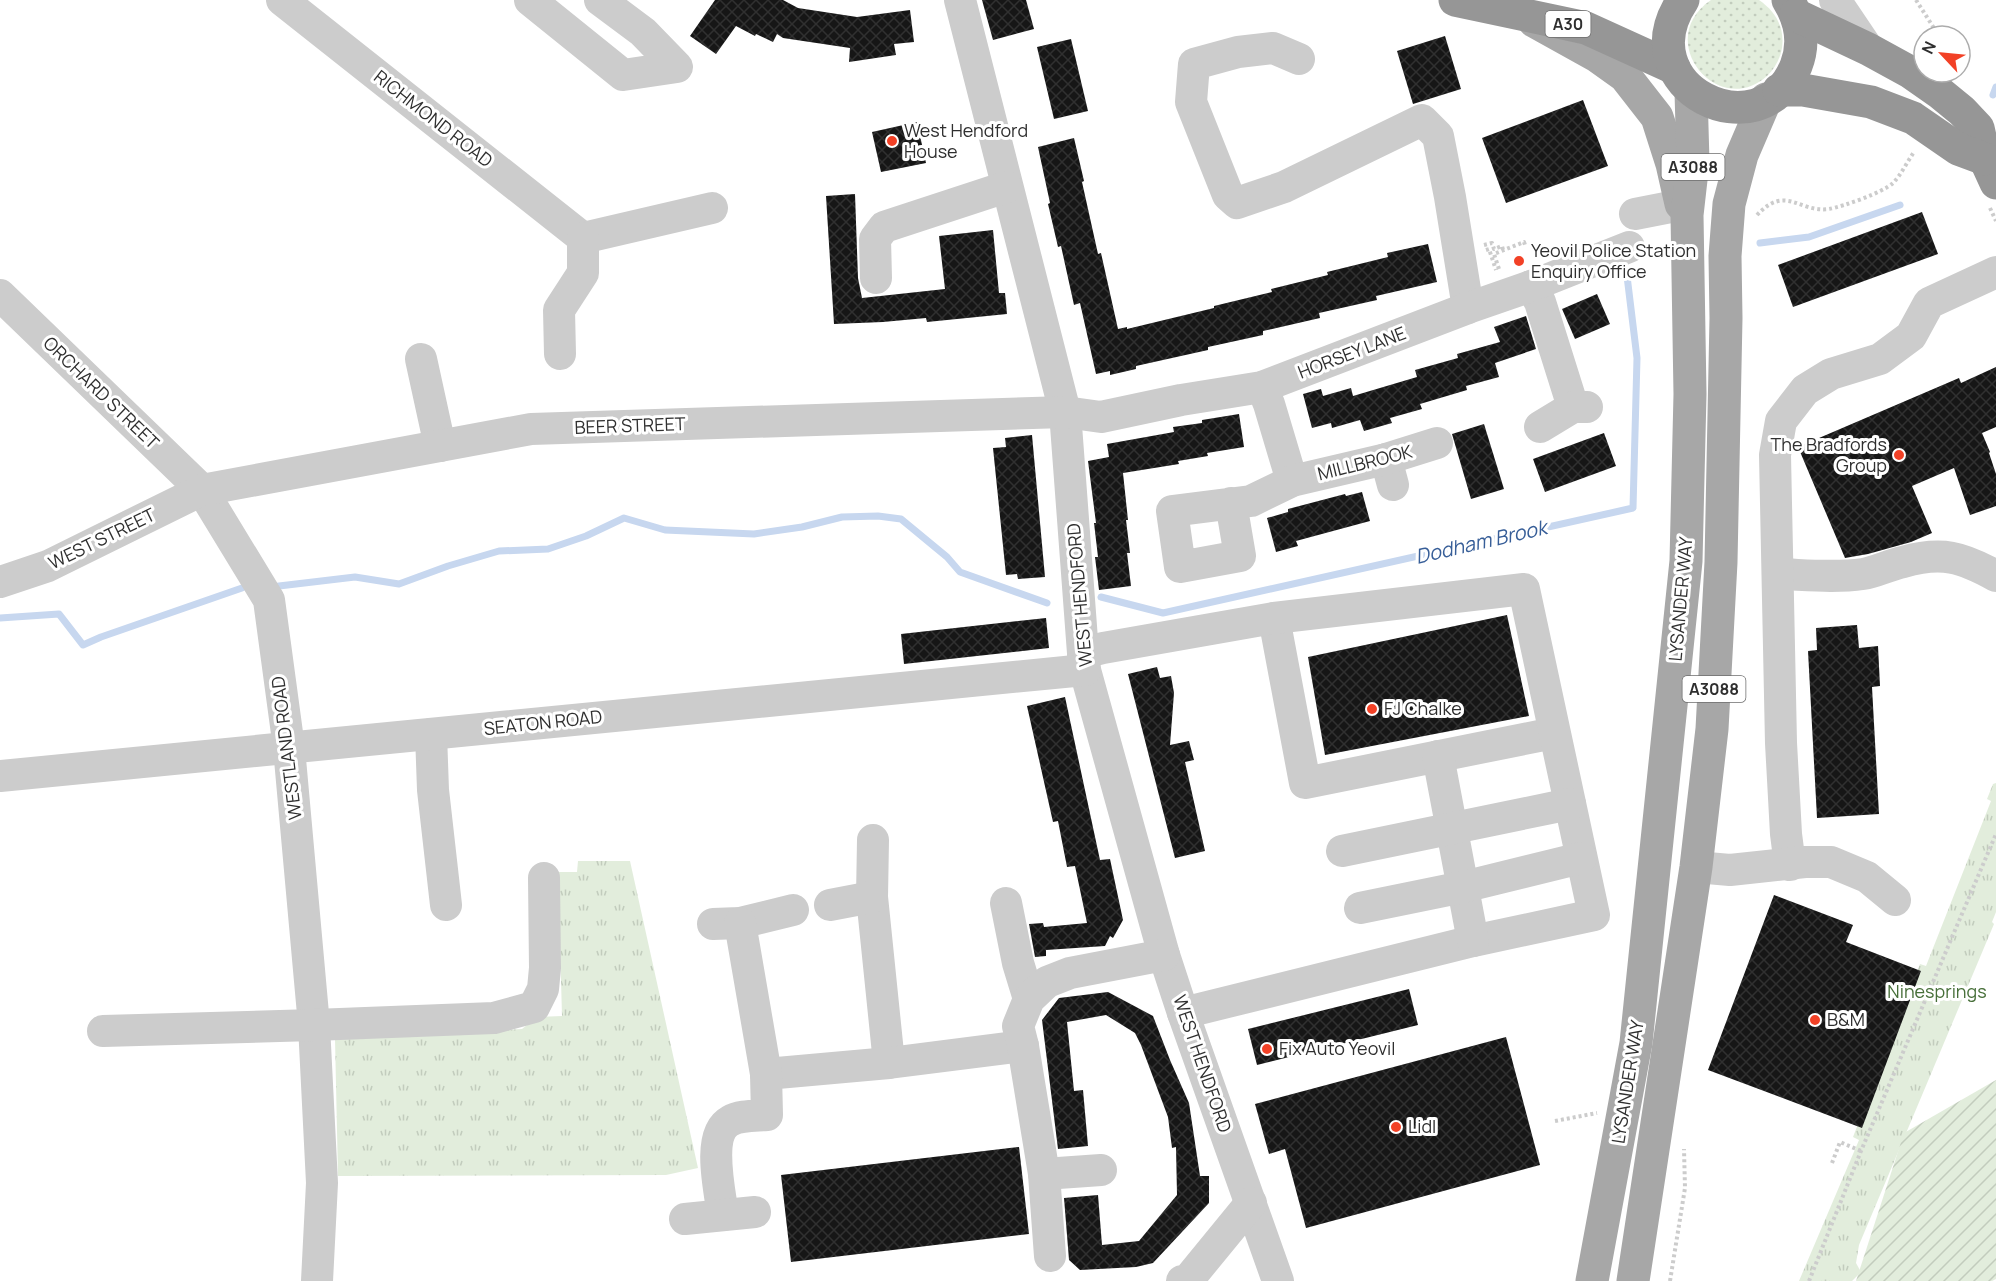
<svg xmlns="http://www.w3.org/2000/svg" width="1996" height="1281" viewBox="0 0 1996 1281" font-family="Manrope,sans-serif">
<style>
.grass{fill:url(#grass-dots)}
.park{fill:url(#park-tufts)}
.garden{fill:url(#garden-furrows)}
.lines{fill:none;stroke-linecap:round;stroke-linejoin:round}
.stream{stroke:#c7d7ef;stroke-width:7}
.building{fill:url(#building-cross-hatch)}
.path{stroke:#ccc;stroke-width:4;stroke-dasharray:3 3;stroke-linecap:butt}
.minor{stroke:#ccc;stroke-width:32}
.major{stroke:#a7a7a7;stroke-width:33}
.highway{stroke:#969696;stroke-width:33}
.poi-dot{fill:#f24126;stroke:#fff;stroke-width:2}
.labels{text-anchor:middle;stroke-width:6;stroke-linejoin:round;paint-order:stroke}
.shield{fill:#fff;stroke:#6d6d6d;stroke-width:1.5}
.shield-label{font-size:16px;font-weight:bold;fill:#2f2f2f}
.street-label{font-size:18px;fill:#2f2f2f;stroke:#fff}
.poi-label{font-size:18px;fill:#2f2f2f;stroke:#fff;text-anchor:start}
.park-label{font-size:18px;fill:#476f39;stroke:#fff}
.water-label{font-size:20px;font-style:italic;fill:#375e98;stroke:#fff}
</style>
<defs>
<pattern id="grass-dots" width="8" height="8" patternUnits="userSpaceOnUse" patternTransform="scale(1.5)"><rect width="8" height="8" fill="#e2eddc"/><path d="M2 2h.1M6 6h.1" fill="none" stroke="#c2ccbd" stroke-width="1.8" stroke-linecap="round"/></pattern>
<pattern id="park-tufts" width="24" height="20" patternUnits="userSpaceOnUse" patternTransform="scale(1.5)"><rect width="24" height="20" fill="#e2eddc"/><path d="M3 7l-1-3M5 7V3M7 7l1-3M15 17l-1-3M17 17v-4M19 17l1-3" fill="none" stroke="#c2ccbd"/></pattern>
<pattern id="garden-furrows" width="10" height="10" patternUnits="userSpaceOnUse" patternTransform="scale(1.5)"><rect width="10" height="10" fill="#e2eddc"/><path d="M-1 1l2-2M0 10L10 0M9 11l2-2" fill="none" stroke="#c2ccbd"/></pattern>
<pattern id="building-cross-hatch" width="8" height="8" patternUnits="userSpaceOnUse" patternTransform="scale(1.5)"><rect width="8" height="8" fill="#161616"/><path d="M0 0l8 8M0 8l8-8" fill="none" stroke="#303030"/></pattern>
</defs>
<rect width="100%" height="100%" fill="#fff"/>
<path class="grass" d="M1711,0H1759C1775,11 1785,27 1782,48C1780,59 1775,68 1767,76C1718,120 1652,40 1711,0Z"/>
<g class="park">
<path d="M1996,783V912L1992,922L1994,924L1859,1245L1856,1263L1861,1272L1852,1281H1799L1859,1140L1853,1137L1920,964L1926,966L1991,801L1987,799L1993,784Z"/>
<path d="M578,861H630L698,1168L666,1175L338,1176L335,1039L522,1029L537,1017L562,1016L558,872H577Z"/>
</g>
<path class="garden" d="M1996,1080V1279L1992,1281H1856L1904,1133Z"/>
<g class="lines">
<g class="stream">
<path d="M1993,95L1996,87"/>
<path d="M1760,243L1809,237L1900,205"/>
<path d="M279,586L355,577L399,584L448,566L499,551L548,549L586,536L624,518L665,530L754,534L802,527L842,517L878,516L901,519L947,557L960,572L1047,603"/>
<path d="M1101,597L1163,613L1633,508L1637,358L1627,276"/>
<path d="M0,618L59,614L83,645L101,637L242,588"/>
</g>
</g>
<g class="building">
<path d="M715,0H783L798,8L857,17L910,10L914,42L894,44L896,55L849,62L850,48L783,38L777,34L773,42L756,34L755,36L736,26L716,54L690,36Z"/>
<path d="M982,0H1026L1034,29L993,40Z"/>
<path d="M1445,36L1461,89L1413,104L1397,51Z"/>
<path d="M1071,39L1088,111L1054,119L1037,47Z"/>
<path d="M1583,100L1608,166L1506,203L1482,138Z"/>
<path d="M917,122L926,163L881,172L872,132Z"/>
<path d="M1074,138L1084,181L1082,182L1098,254L1101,253L1118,329L1127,327V329L1214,308V306L1272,292L1271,289L1328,275L1327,272L1388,257L1387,253L1428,244L1437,282L1376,296L1377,300L1319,313L1320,318L1263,331V335L1208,347V350L1136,366V369L1110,375V371L1096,374L1080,303L1074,305L1061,246L1058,247L1048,204L1050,203L1038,147Z"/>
<path d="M855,194L858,278L862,298L945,289L939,236L993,230L999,293H1005L1007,314L927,322L926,318L883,322L834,324L826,196Z"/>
<path d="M1922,212L1938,254L1793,307L1778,265Z"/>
<path d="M1597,294L1610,324L1575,339L1562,309Z"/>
<path d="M1526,316L1536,349L1495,363L1499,377L1466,386L1467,390L1420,404L1422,409L1390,418L1392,423L1364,431L1360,420L1332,428L1331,423L1312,428L1303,394L1321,389L1323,396L1351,388L1353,396L1417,377L1415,370L1458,358L1457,354L1500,342L1494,327Z"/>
<path d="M1996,367V427L1982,433L1990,452L1989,453L1996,474V506L1970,515L1954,468L1912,486L1932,533L1911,542L1868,554L1845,558L1798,447L1959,378L1961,383Z"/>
<path d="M1239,414L1244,447L1207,453L1208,456L1178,461L1179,464L1123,473L1128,520H1126L1130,553H1127L1131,586L1099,590L1095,557H1098L1094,523H1096L1088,461L1109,457L1107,444L1174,432L1173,427L1202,423V420Z"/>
<path d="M1484,424L1504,489L1471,499L1452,434Z"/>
<path d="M1604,433L1616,466L1545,492L1533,459Z"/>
<path d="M1032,435L1045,577L1018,579L1017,574L1006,575L993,448L1006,447L1005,438Z"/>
<path d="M1362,492L1370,521L1296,541L1298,546L1276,552L1267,518L1288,512V509L1345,494L1346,496Z"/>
<path d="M1507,615L1529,716L1325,755L1308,657Z"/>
<path d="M1046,618L1049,648L904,664L901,634Z"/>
<path d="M1857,625L1859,648L1878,646L1880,686L1872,687L1879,814L1817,818L1808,651L1817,650L1816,628Z"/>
<path d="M1157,667L1160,678L1171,676L1174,693L1170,745L1189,741L1194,760L1185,762L1205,851L1175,858L1128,674Z"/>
<path d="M1065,697L1100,860L1110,859L1123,920L1113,938L1110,936L1105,946L1046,950V956L1035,957L1029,924L1043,923L1044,927L1087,923L1075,866L1067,867L1058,821L1053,822L1027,706Z"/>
<path d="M1774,895L1853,925L1846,942L1921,971L1862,1128L1708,1070Z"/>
<path d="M1409,989L1418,1025L1257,1065L1248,1029Z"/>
<path d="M1108,992L1153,1016L1170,1060L1189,1103L1200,1176H1209V1203L1153,1263L1136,1267L1080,1270L1069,1260L1064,1198L1098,1195L1102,1245L1139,1241L1177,1195L1176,1147L1172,1148L1168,1117L1141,1045L1135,1033L1106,1015L1067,1022L1074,1091L1083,1090L1088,1146L1058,1149L1042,1020L1059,998Z"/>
<path d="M1506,1037L1540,1165L1306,1228L1285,1149L1269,1154L1255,1104Z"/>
<path d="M1019,1147L1029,1234L791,1262L781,1175Z"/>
</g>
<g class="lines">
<g class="path">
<path d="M1916,0L1939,36"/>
<path d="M1990,208L1996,221"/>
<path d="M1757,215C1786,184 1799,213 1829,209C1844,206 1882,193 1893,183C1901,175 1907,162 1914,152"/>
<path d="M1484,245L1492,243L1494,249L1502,246L1503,250"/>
<path d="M1486,250L1489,249L1496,270"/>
<path d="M1499,269L1494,254L1524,242L1525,245"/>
<path d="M1555,1121L1597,1113"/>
<path d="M1832,1163L1840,1142L1861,1151"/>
<path d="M1670,1281L1685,1188L1684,1149"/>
<path d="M1809,1281L1861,1151L1996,834"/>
</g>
<g class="minor">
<path d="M282,0L583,238"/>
<path d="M530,0L623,75L677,67L643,32L600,0"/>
<path d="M960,0L1065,412L1083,653L1085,670L1164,955L1183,1013L1278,1281"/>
<path d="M1835,0L1868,49"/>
<path d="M1299,59L1273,48L1238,52L1194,64L1191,102L1228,195L1237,203L1284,187L1422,120L1438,136L1450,197L1468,308"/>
<path d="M1635,214L1681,205"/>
<path d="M583,238L712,208"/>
<path d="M876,278L875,239L884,227L1006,187"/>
<path d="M1531,286L1540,302L1573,407"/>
<path d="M0,295L202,490L269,600L289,748L314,1025L322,1183L317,1281"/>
<path d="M560,354L559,310L583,273V238"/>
<path d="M421,359L440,446"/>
<path d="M1262,387L1269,404L1292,481"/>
<path d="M1540,427L1573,407H1587"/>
<path d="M1386,459L1393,485"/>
<path d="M1231,503L1240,556L1180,567L1172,511L1251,501L1292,481L1386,459L1437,443"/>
<path d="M1779,574C1807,575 1835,578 1863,574C1876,572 1889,565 1903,562C1942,551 1962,557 1996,576"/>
<path d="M0,582L48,566L202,490L531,429L1065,412L1101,417L1181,400L1262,387L1468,308L1531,286L1629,247"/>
<path d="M1274,618L1305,783L1554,733"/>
<path d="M1083,653L1103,648L1274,618L1524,589L1594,915L1473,941L1183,1013"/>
<path d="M431,734L433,790L446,905"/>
<path d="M1438,756L1473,941"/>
<path d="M0,776L1085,670"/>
<path d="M873,840L872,897L889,1063"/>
<path d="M1342,851L1570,804"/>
<path d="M1790,865L1786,834L1781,743L1775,455L1781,421L1805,390L1831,374L1880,359L1911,336L1929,303L1996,272"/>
<path d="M1696,867L1730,870L1805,862H1831L1867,877L1895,900"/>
<path d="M1006,903L1018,963L1029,999"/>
<path d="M830,905L872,897"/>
<path d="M1360,908L1463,887L1581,858"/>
<path d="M713,924L740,923L793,910"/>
<path d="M103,1031L314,1025L494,1018L534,1007L543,989L545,968L544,878"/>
<path d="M766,1074L889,1063L1023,1046"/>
<path d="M1044,1174L1101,1170"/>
<path d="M723,1215C720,1192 706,1134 730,1121C740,1115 756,1116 767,1115L766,1074L740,923"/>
<path d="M685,1219L755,1212"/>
<path d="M1050,1256L1044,1174L1023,1046L1018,1026L1029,999L1047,982L1070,973L1164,955"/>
<path d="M1182,1281L1188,1280L1251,1203"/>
</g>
<g class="major">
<path d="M1534,21L1597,56L1625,76L1657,117L1672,164L1681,204"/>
<path d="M1592,1281L1636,1043L1686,561L1690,394L1687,215L1693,162L1691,92"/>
<path d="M1633,1281L1696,867L1712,729L1721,562L1726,318L1725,256L1729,204L1742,155L1766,99"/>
</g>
<g class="highway">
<path d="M1455,0L1586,28L1674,68"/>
<path d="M1683,0C1624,87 1761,154 1796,66C1805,43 1801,21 1788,0"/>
<path d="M1796,15L1868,49L1910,72L1940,93L1962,111L1978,128L1985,159L1996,183"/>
<path d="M1779,90H1803L1871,102L1913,118L1958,149L1985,159"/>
</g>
</g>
<g class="poi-dot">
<circle cx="892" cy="141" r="6"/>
<circle cx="1519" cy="261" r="6"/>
<circle cx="1899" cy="455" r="6"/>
<circle cx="1372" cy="709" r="6"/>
<circle cx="1815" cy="1020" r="6"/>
<circle cx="1267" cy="1049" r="6"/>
<circle cx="1396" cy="1127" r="6"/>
</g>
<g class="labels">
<g class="shield">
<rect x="1545.5" y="11" width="45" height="26" rx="4.5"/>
<rect x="1661.5" y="154" width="63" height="26" rx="4.5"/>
<rect x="1682.5" y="676" width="63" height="26" rx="4.5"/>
</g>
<g class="shield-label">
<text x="1568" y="30">A30</text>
<text x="1693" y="173">A3088</text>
<text x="1714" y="695">A3088</text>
</g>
<g class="street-label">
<text transform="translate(433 119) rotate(38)" y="6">RICHMOND ROAD</text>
<text transform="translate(1352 353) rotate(-21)" y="6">HORSEY LANE</text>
<text transform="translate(101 393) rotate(44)" y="6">ORCHARD STREET</text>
<text transform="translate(630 426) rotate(-2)" y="6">BEER STREET</text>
<text transform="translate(1365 463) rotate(-14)" y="6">MILLBROOK</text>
<text transform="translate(102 539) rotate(-26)" y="6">WEST STREET</text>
<text transform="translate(1080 595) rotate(-95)" y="6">WEST HENDFORD</text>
<text transform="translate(1681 599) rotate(-85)" y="6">LYSANDER WAY</text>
<text transform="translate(543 723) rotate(-6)" y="6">SEATON ROAD</text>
<text transform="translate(287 748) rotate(-97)" y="6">WESTLAND ROAD</text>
<text transform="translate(1202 1064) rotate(71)" y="6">WEST HENDFORD</text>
<text transform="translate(1628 1082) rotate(-81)" y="6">LYSANDER WAY</text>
</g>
<g class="poi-label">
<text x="904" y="137">West Hendford<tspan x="904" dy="21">House</tspan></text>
<text x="1531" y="257">Yeovil Police Station<tspan x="1531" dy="21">Enquiry Office</tspan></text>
<text x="1887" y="451" text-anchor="end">The Bradfords<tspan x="1887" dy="21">Group</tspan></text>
<text x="1384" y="715">FJ Chalke</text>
<text x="1827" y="1026">B&amp;M</text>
<text x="1279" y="1055">Fix Auto Yeovil</text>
<text x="1408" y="1133">Lidl</text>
</g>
<g class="park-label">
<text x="1937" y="998">Ninesprings</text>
</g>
<g class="water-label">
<text transform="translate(1481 542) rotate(-13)" y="7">Dodham Brook</text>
</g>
</g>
<g transform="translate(1942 54) rotate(296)"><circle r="28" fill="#ffffff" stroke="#acacac" stroke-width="1.5"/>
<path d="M0-4.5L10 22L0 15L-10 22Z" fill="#f24126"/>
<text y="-9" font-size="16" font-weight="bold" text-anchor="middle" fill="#2f2f2f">N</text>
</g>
</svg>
